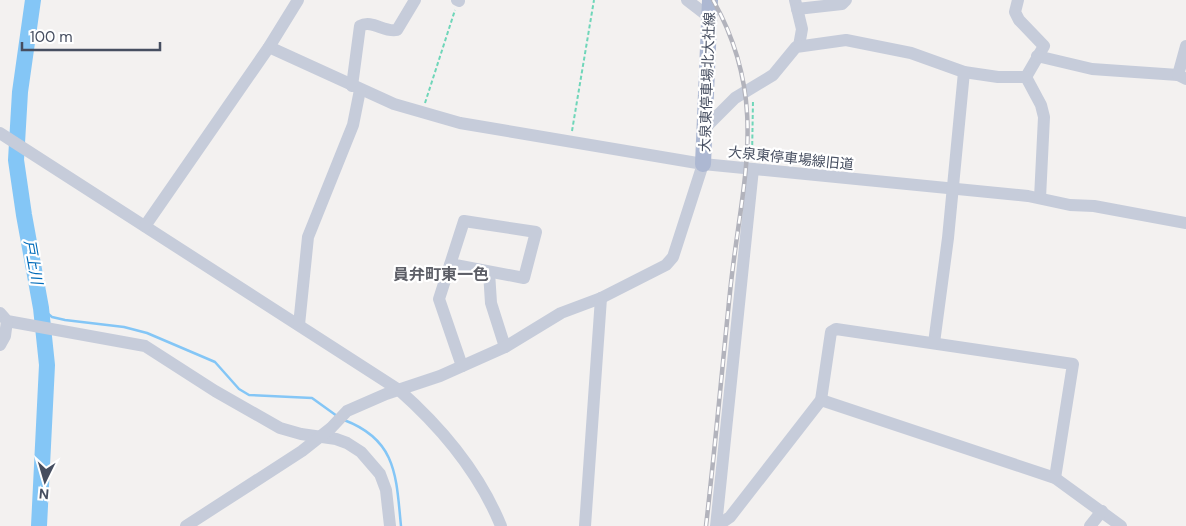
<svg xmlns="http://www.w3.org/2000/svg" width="1186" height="526" viewBox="0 0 1186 526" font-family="'DM Sans','Noto Sans JP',sans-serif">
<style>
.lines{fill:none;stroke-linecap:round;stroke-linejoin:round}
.stream{stroke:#84c6f6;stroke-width:2.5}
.river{stroke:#84c6f6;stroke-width:16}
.path{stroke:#6fd6b9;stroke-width:2;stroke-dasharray:4 2.5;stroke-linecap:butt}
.minor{stroke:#c6ccda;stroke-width:12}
.major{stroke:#adb8d2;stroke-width:16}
.rail-casing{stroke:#b2b3bc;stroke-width:4.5}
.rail{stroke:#fff;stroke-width:2.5;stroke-dasharray:8;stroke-linecap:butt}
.labels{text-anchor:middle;stroke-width:4.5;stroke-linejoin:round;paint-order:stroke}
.street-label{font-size:14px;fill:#464e60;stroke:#fff}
.water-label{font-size:15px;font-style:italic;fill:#006bb9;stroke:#fff}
.quarter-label{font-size:16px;font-weight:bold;fill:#5c5e66;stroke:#fff}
</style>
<rect width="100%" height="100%" fill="#f3f1f0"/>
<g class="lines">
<g class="stream">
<path d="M41,308L52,317L65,320L124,327L147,333L215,362L239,389L249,395L312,398L337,416"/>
<path d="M344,420C397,440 396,476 401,526"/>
</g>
<path class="river" d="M33,0L20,92L16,160L24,215L41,308L47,365L39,526"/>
<g class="path">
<path d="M425,103L455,10"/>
<path d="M572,131L594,0"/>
<path d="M752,158L753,100"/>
</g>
<g class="minor">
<path d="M457,0L459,1"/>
<path d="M687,0L709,17"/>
<path d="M795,0L802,29L799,46"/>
<path d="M1018,0L1015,12L1019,20L1044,46L1026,77"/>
<path d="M797,9L842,4L846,0"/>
<path d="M269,47L394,104L460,123L703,164L1028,196L1070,205L1094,206L1186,223"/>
<path d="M1037,56L1092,69L1178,75L1186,79"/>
<path d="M1178,75L1186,46"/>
<path d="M1026,77L1041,105L1044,117L1040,198"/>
<path d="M352,86L360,26C372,19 384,33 397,30L415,0"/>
<path d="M706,127L735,98L773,75L796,47L846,40L911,53L964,72L998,77H1026"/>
<path d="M0,133L399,390C442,428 479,472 501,526"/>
<path d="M145,226L269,47L298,0"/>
<path d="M450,264L524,278L536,232L464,221L439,299L462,366"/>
<path d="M489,272L491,303L505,347"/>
<path d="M0,313L7,321L145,346L215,391L280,428L301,434L336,439L347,443L361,452L380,474L386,490L390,526"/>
<path d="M299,325L308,237L353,125L360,90"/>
<path d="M934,343L948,238L964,72"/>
<path d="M0,345L5,336L7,321"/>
<path d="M821,400L1055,478L1121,526"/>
<path d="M186,526L302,451L331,428L347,411L386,394L440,376L505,347L561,313L601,298L666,265L673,257L703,164"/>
<path d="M585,526L601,298"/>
<path d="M716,526L753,169"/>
<path d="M717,526L730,517L821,400L831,332L836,329L1073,364L1055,478"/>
<path d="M1090,526L1102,511"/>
</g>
<path class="major" d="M703,164L710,0"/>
<g class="rail-casing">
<path id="rail" d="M706,526C715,448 722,370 730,292C741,183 771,103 713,0"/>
</g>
<use href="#rail" class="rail"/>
</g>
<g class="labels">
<g class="street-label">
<text transform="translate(707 82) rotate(-88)" y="5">大泉東停車場北大社線</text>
<text transform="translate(791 158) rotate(6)" y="5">大泉東停車場線旧道</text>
</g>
<g class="water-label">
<text transform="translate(33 262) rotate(80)" y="5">戸上川</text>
</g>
<g class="quarter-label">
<text x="441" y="280">員弁町東一色</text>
</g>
</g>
<g transform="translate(45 481) rotate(185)" stroke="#ffffff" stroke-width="4" paint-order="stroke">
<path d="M0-4L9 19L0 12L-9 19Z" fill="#464e60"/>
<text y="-8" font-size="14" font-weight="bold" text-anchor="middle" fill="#464e60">N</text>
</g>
<path d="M22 42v8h138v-8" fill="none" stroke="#464e60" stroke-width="2.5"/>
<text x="30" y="42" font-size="15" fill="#464e60" stroke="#ffffff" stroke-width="4" paint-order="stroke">100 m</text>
</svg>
